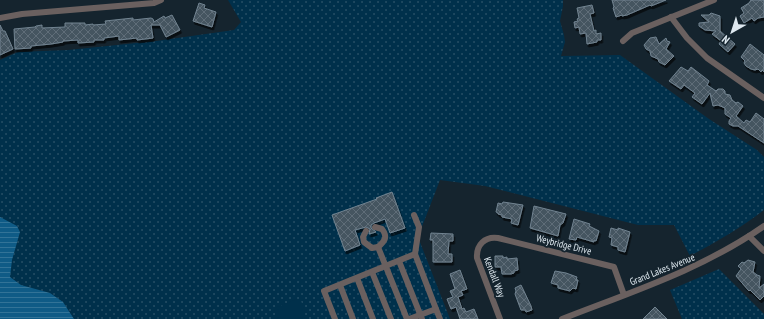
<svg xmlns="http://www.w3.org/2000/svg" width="764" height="319" viewBox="0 0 764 319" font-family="'PT Sans Narrow',sans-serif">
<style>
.grass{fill:url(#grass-dots)}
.pitch{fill:#00304b}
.water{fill:url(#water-rules)}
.building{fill:url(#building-cross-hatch);stroke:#728491;filter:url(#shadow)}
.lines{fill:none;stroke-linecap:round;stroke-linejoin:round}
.minor{stroke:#6a605f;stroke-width:6}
.labels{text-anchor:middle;stroke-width:4;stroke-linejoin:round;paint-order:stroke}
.street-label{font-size:10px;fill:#dee8ef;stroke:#15242e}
</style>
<defs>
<pattern id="grass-dots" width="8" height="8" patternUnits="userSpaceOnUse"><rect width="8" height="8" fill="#00304b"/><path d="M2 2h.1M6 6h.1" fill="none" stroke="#254e65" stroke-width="1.8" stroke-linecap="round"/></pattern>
<pattern id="water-rules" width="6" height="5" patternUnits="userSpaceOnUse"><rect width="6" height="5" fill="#0f5b86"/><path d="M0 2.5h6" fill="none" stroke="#327397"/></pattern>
<pattern id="building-cross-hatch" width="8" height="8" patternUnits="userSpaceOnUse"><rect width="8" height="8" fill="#445461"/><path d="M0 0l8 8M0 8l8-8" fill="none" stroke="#5f6d78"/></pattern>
<filter id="shadow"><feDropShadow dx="1.5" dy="3" stdDeviation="0" flood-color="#0009"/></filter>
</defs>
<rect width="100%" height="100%" fill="#15242e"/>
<g class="grass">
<path d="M228,0H563V6L560,21L564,35L565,42L561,56L620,55L709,119L757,150L764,157V210C741,228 716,242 690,256L674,225H638L485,186L440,180L418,237L450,319H0V60L18,52L68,50L156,41L234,30L241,22Z"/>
<path d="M719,269L764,314V319H682L670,290Z"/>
</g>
<path class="pitch" d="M297,299L301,301L305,312L303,316L308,319H277L274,310L275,308Z"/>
<path class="water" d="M0,217L17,226L20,232L12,260L10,277L21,285L50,293L63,302L74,319H0Z"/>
<g class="building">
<path d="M612,0H666L651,6L650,5L627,15L622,16V15L616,17L613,8L614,7Z"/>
<path d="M751,0H764V17L758,18L754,21L752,18L744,23L740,16L744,13L741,8L749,3Z"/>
<path d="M199,3L205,5L204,8L216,12L212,27L193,21Z"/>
<path d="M592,5L594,13L590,14L594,31L596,30V34L601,33V40H597V42L587,44L586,33L580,34L579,27L575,28L574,22L578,21L577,19L579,18L577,8Z"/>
<path d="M711,13L720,16V31L735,44L728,52L719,44L721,41L712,34L716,31L705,30L699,26V23L709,22L701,15H709Z"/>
<path d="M172,15L180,30L166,37L160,25H151L153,38L137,40V38L119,40V36L104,38V40H94V42L78,43V40L63,41V42L51,44L31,46V48L15,49L14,29L35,27L36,26L42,25V28L65,27V23H85V25L93,24V25L106,24L105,21L133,18V20L151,18L153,19L154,22L164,16L165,18Z"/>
<path d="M0,25L3,31H5L13,49L0,55Z"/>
<path d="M656,37L659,44L666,38L667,41L670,42L666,49L674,56L665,65L659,62L658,59L651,56L650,51L646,49L644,45L650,38Z"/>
<path d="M750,44L764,55V72L762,70L761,72L758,69L755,70L751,69L746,66L744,63L745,61L741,57Z"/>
<path d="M681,67L688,71L691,67L704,77L709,81L707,85L716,91L718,89H723L725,91V94L730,95L732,100L736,103L738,102L743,106L736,116L744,123L746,120L750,122L756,113L764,119V143L738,126H733L729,124V121L731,118L725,114V108L718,105L713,106L710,93L702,104L692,97L695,93L684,85L681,89L669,81Z"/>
<path d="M392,192L405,228L390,233L385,219L374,223L371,225V228L376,232L369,234L370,229L366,227L355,230L360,245L345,251L332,215L377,199L376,198Z"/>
<path d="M503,202L523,205L518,225L511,223L512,219L502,217V215L498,214V213L496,212L498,203L502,204Z"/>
<path d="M534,206L566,214L563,223L560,225L558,236L530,228Z"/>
<path d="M574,219L590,224L589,226L599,231L596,241L594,240V242L577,237L576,240L569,239Z"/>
<path d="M611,228L618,230V228L630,232L625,252L618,250V247L611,245L612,238L609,237Z"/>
<path d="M431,233L453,234V241H449L448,254H452V262H433V240H430Z"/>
<path d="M495,256H503V258L507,257V259L517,258L518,270L514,271V273L511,274H502L501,267H495Z"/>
<path d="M748,260L755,262L753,272L757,275L760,276L759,288L764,284V296L760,300L750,290L749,291L736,276L741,269L738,266L742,262L744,263Z"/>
<path d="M460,270L467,289L461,291L463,295L458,297L462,309L464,308L466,312L474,309L478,319H460L456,307L451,309L447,299L453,297L450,291L455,289L450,274Z"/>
<path d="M555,271L566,273L577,277L576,280H578L576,289L573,288L570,291L558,288V285L551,283Z"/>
<path d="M521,285L531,306L532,310L526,312L525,310H521L515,294L516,291L515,288Z"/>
<path d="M655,307L667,319H643Z"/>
</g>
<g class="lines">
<g class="minor">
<path d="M671,17L687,38L707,58L764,98"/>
<path d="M0,18L22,14L154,3L161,0"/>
<path d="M623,41L632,33L714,0"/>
<path d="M414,215L419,227L415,254"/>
<path d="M375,227L382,229C388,237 385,241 378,247"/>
<path d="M366,231L363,237L364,242L372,248L378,247L407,319"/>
<path d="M749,236L764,251"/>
<path d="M399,261L422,319"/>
<path d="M372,272L391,319"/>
<path d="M357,278L373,319"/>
<path d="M340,285L353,319"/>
<path d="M335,319L324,291L415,254L436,309"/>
<path d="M409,319L436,309L440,319"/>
<path d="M500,319L477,258C476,245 485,236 498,238L614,267L624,295"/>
<path d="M562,319C631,292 703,269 764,226"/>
</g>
</g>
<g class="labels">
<g class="street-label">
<text transform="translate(564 244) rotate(14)" y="4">Weybridge Drive</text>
<text transform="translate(662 269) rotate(-22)" y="4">Grand Lakes Avenue</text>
<text transform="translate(495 277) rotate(69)" y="4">Kendall Way</text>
</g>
</g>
<g transform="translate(732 32) rotate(219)" stroke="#15242e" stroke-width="3" paint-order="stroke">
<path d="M0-3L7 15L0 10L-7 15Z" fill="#dee8ef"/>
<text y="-6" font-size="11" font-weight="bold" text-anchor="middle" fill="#dee8ef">N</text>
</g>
</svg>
